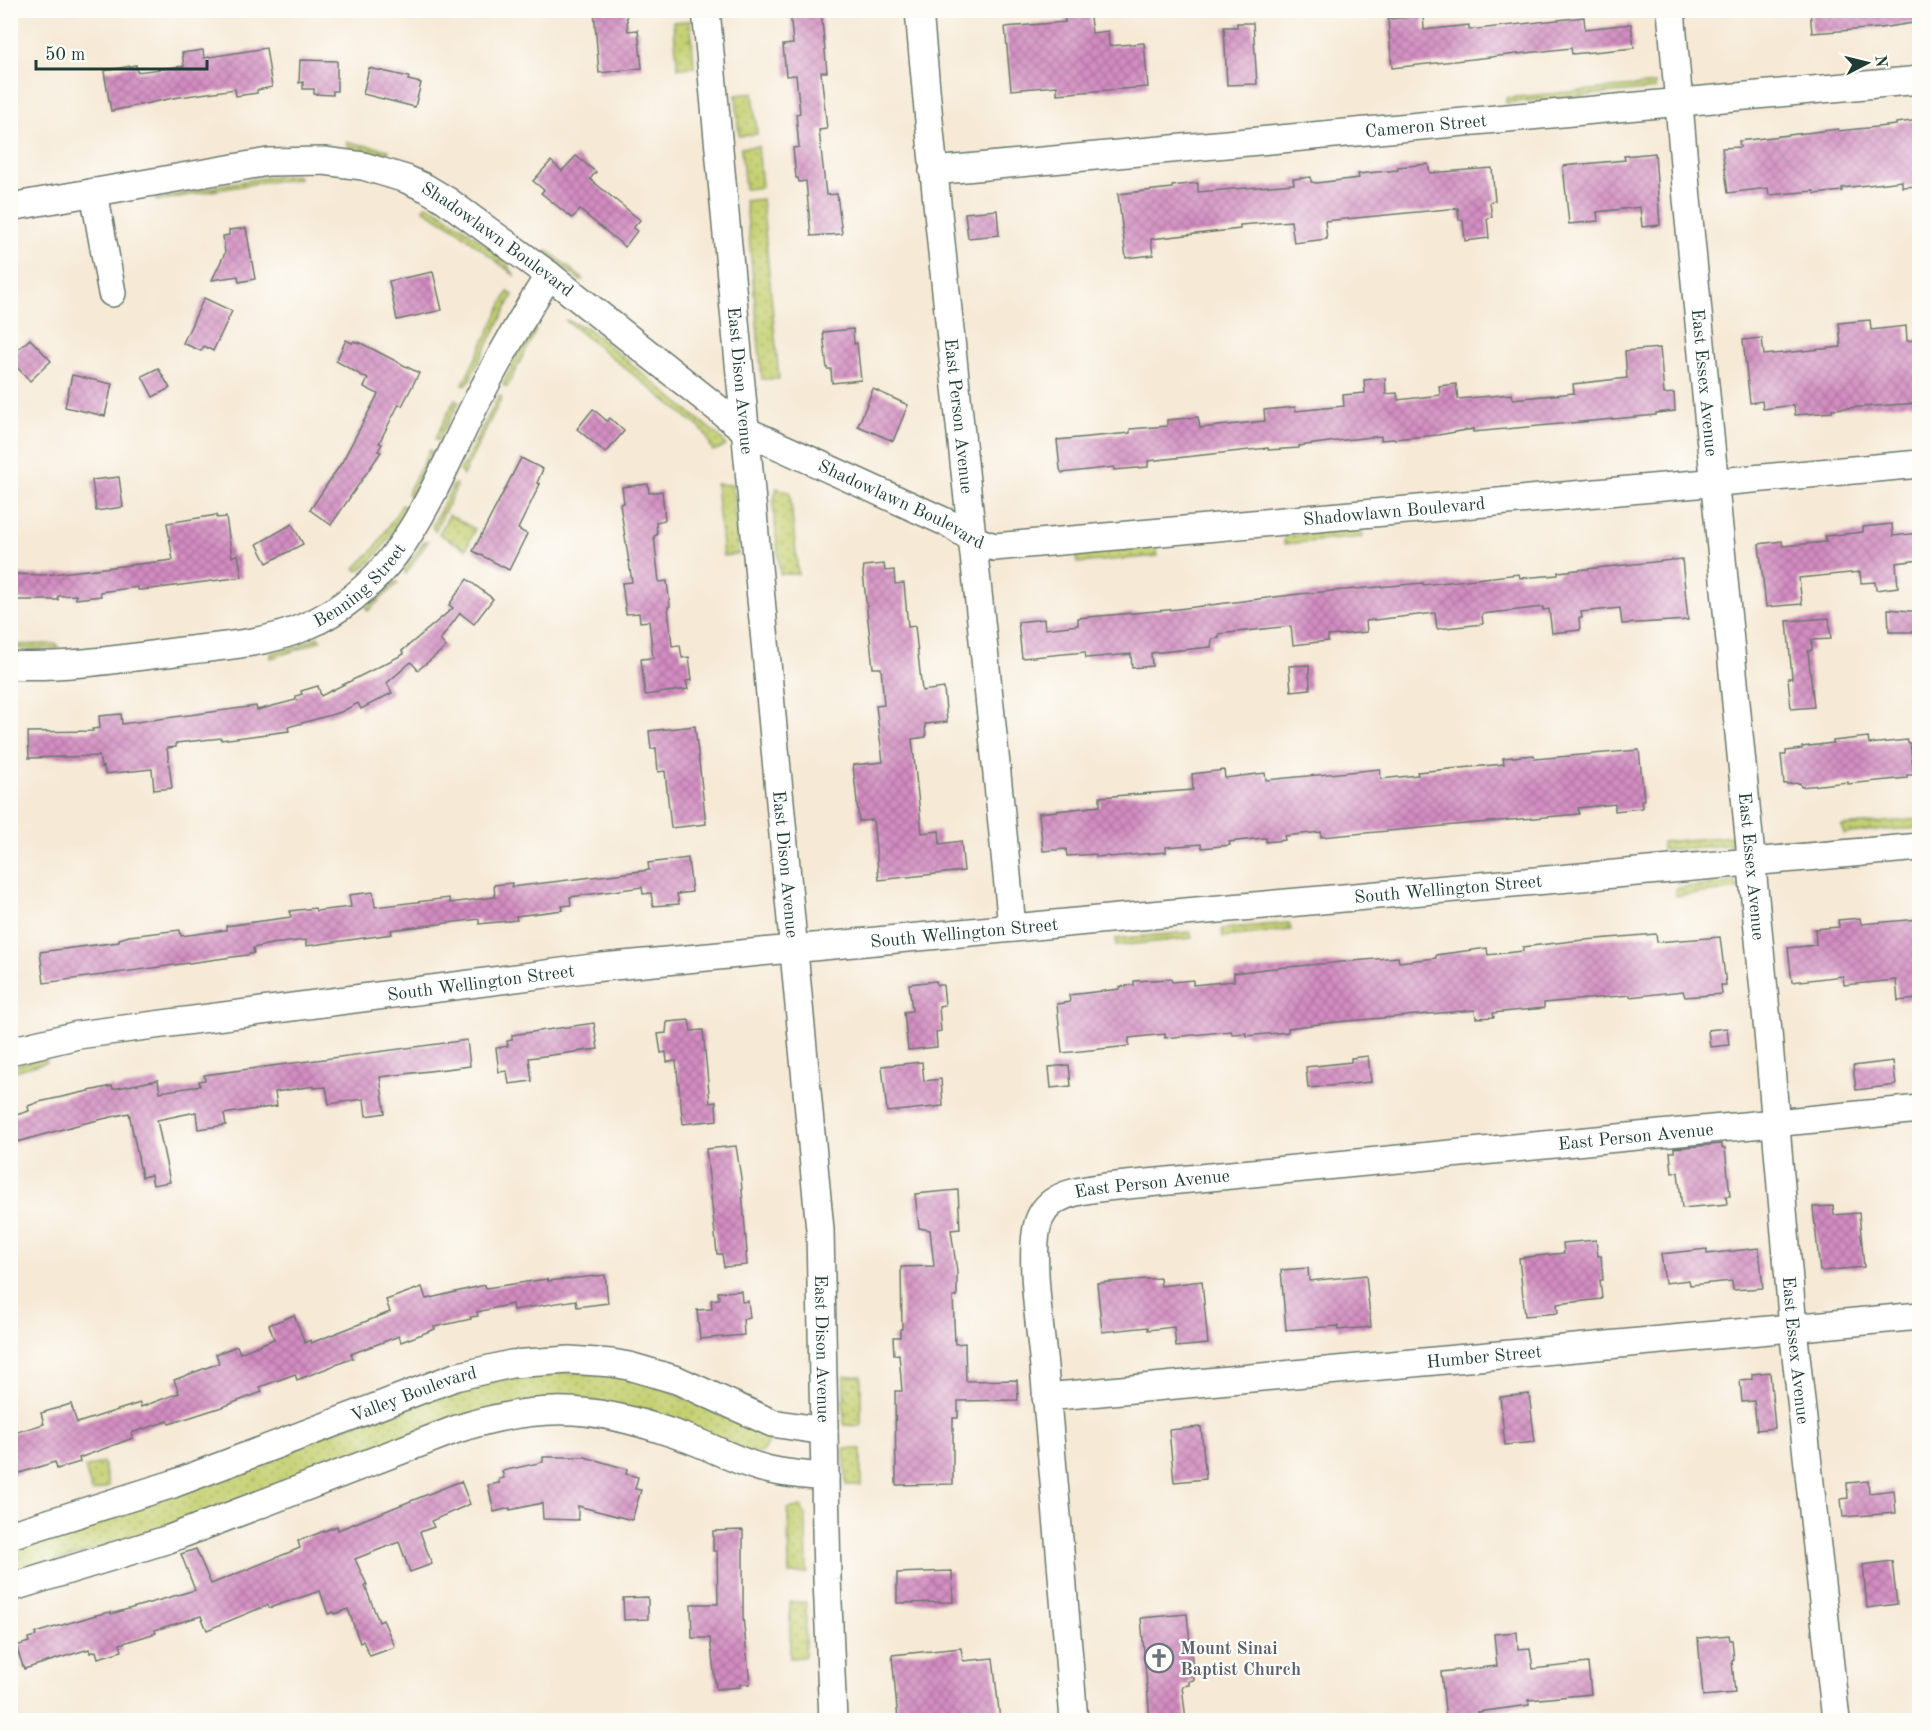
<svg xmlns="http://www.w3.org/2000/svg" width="1930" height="1731" viewBox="0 0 1930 1731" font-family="'Old Standard TT',serif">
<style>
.grass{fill:url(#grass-dots);stroke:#728652;stroke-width:1.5}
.building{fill:url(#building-cross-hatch)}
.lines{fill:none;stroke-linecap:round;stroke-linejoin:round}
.minor-casing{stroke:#6a796c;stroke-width:30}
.minor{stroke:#fff;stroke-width:27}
.labels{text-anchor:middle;stroke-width:4.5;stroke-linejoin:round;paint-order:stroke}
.street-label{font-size:18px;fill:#1f3d34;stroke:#fdfcf7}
.worship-label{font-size:18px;font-weight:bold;fill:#5b616d;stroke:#fdfcf7;text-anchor:start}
</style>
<defs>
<pattern id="grass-dots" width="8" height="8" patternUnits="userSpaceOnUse" patternTransform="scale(1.5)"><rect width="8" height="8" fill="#c4d071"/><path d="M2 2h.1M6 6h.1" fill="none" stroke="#9faa5e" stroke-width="1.8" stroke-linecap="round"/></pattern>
<pattern id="building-cross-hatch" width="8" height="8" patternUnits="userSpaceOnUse" patternTransform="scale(1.5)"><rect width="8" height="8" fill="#d38cc1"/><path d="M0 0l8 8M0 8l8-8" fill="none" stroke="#ab749e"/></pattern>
</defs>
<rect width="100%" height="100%" fill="#fdfcf7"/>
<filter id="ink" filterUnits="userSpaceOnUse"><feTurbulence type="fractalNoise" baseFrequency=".0167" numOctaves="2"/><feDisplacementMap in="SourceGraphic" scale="12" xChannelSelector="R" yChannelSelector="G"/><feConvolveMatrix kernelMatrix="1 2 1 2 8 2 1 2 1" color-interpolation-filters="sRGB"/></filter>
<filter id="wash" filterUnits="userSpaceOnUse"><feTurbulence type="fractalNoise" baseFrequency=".008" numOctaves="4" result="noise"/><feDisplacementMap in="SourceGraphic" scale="24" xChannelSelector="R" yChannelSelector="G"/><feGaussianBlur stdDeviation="1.35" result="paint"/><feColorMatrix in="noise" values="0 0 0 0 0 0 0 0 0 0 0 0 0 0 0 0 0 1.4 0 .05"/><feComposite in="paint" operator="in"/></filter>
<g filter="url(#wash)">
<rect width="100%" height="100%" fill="#f6e9d5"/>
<g class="grass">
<path d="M689,21L690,22L692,38L690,39L692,40L694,67L678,68L673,22Z"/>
<path d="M1655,84V89L1506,103V98Z"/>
<path d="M753,93L757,134L739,136L736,95Z"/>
<path d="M347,142L389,150L386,154L382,153L381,151L380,153L348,147Z"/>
<path d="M758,146L762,187L745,189L741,148Z"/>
<path d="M297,175L299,179L264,182L156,201L155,199L213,187L216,189V186L268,177Z"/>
<path d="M762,199L779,379H762L747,213L745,201Z"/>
<path d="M426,205C444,212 508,258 514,275L456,229L423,209Z"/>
<path d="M547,250L583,279L581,281L545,253Z"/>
<path d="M508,292L513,295L467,385L463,384Z"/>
<path d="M565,320L587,328L721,438L726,446L713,451L706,435L700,428Z"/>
<path d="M533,329L536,330L507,387L503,385L525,339Z"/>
<path d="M499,396L502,397L463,475L460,471Z"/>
<path d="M455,399L459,402L438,441L435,439Z"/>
<path d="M430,450L433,454L410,496L407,494Z"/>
<path d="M455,484L457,486L435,531L432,527L453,485Z"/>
<path d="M716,484L733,485L735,508L733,509L735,511L738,554L723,556Z"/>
<path d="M777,488L790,493L798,574H780L773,503Z"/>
<path d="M402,505L406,508C393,530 380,559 358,571L355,568L375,548Z"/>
<path d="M449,515L475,529L466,549L439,534Z"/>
<path d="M1361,529L1363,537L1284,544L1285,536Z"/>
<path d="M424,541H428L406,574L404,570Z"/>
<path d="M1156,547L1158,556L1077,563V554Z"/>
<path d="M396,581L398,583L368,611L366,607L375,600L377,601V598Z"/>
<path d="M318,637L321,640L300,649L271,658V653L297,646L299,648L300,645Z"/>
<path d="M57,644V649H11V645Z"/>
<path d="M1919,819L1918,828L1871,831L1870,829L1868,831L1844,834L1842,826Z"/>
<path d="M1735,836L1733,844L1730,845L1662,850V842Z"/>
<path d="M1734,882L1740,889L1676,896V888L1698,886L1699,888L1701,886L1708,885L1709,887H1711V885Z"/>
<path d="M1289,923L1291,930L1223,937L1222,929Z"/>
<path d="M1190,932L1192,938L1116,946V939Z"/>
<path d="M45,1057L47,1062L11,1072V1067Z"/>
<path d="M544,1371L612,1375L657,1386L767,1435L768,1443L761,1453L752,1454L592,1401L200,1516L11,1576V1546L457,1387Z"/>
<path d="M844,1376H861V1426L844,1425V1416L846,1414H844L843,1399H846V1396H844Z"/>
<path d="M844,1449H861V1485H846Z"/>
<path d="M103,1462L109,1487L92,1492L85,1468Z"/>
<path d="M801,1506L806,1518L807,1573L789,1574L788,1509Z"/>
<path d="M790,1602H806V1609L804,1611L806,1612L805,1657L790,1658Z"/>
</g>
<g id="blocks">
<g class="building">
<path d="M594,10H626L628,31L638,30L642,68L599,73Z"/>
<path d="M790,10H821L827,72H821L827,129L819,130L826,195L837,194L842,234L811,236L806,181L799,182L798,178H796L793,148L799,147L796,114L800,113L796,75L786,76L783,45L793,44Z"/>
<path d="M1064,10H1089L1092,33L1108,31L1109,46L1144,43L1148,87L1057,94V86L1011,90L1005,27L1065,22Z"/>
<path d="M1810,10H1920V22L1880,28L1812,33Z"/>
<path d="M1423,16L1424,30L1469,25V30L1584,17L1585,29L1631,24L1634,48L1572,54L1571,48L1392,68L1388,19Z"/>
<path d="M1237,23H1253L1257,84L1227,85L1224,27H1237Z"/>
<path d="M266,48L272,87L257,90V93L236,96L235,89L173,98L111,111L104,71L136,65L137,72L184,66L182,53L203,50L204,58Z"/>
<path d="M300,60L337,61V91H333V95L314,94V89H303V82L299,83Z"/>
<path d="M369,68L409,77L408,80L421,83L415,107L363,94Z"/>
<path d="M1920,120V186L1902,187V181L1842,188V191L1815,194L1814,191L1769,195L1768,188L1728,193L1722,148L1740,147L1739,141L1838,129V131L1896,125V123Z"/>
<path d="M1655,153L1660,225L1642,227L1640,207L1597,212L1598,221L1569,224L1563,166L1625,160L1624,156Z"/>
<path d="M576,156L596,172L590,179L640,220L633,228L637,231L625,247L580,210L572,218L541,193L544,190L533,181L551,161L562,171Z"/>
<path d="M1428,164L1430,173L1492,168L1495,201L1490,202L1492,217L1487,218L1489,238L1465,241L1463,220H1459L1458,208L1325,221L1327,239L1294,243L1291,221L1240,225V229L1151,239L1153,255L1126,258L1118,194L1172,188V186L1198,183V192L1294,184L1293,179L1311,177V182L1316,183L1359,178L1358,174L1398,170V167Z"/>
<path d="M997,210L999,235L968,238L965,213Z"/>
<path d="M246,228L255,279L239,282L238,276L212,280L225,253L223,236L229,235V230Z"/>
<path d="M433,272L442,310L397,320L389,281Z"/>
<path d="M204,298L232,311L213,351L204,346L201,351L183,343Z"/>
<path d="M1870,320L1871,330L1906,326L1907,341L1920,339V403L1832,409V412L1795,415L1794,405L1763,409L1762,401L1750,403L1743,340L1762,338L1764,355L1841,347L1839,323Z"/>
<path d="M853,329L854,344L857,343L861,380L832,383L831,369H827L823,332Z"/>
<path d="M30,339L51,361L30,381L10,360V356Z"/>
<path d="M346,340L352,343L354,341L359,344V342L419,373L402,406L399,404L379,443L382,444L378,451L381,452L331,525L310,510L342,462L378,394L364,387L368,379L336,361Z"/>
<path d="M1660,348L1664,394L1674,393L1675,411L1656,413V415L1473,432V429L1438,435L1381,440V436L1344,440L1299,446V448L1268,450V448L1148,461V467L1114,470V467L1062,473L1060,469L1057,440L1130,433V429L1167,426V420L1198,417L1200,428L1265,421L1264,410L1295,407L1296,411L1344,406L1343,395L1365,393L1364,380L1385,378L1386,394L1397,393L1398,400L1440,395L1439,386L1456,384L1458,399L1512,394L1513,399L1574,393L1573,384L1627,378L1625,351Z"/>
<path d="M158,368L170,388L153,397L142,376Z"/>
<path d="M72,375L112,384L105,416L65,407Z"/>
<path d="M873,389L908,405L893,441L858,426Z"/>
<path d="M593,409L607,421L610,418L624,431L606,453L577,429Z"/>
<path d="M521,458L543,469L537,483L540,484L518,529L527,534L509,570L473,551Z"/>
<path d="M119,477L123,507L96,511L92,480Z"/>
<path d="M648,484L649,493L662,491L665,520L656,522L657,535L654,536L659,582L667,581L670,606L668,607L672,646L680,645L682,658L689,657L692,680L686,681L688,689L645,695L641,659L653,658L649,621L640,622L639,613L626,614L622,583L632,582L620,504L624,503L622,487Z"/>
<path d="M217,515V518L226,517L232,557L238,554L242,577L151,589L138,590V587L100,592L101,596L76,599V595L58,596V600H12L11,574L44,575L173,560L167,523Z"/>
<path d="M292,524L303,544L267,563L257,544Z"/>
<path d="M1892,524L1893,536L1920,533V560L1896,563L1898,587L1876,590L1875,582L1861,583L1860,572L1799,578L1802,604L1766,607L1759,544L1782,541L1783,546L1826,542L1825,536L1863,532V527Z"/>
<path d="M1682,559L1688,620L1622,624L1620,608L1581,612L1582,618H1579L1580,630L1552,633L1549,609L1543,610V607L1482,614L1483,624L1437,629L1435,613L1366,621L1367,632L1328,636V641L1293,645L1291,626L1219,634V638L1212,639L1211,647L1151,653L1152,666L1132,668L1131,654L1086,658L1085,652L1022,658L1018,622L1044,619L1045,629L1078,625V618L1178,609L1299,594L1423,583V585L1519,574L1520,578L1558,575V572Z"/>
<path d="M884,564L885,571L894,570L895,584L904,583L908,627L915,626L922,691L944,688L947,722L925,724L926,737L912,739L922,833L939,831L940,844L961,841L964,871L879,880L873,820L859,821L853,765L883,762L876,706L884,705L881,668H873L863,573L864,566Z"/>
<path d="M467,579L493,599L474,624L460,613L440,640L446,647L418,670L411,662L387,683L392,693L361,709L358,703L341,712L288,727L289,731L221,740V738L176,743V747L167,748L172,788L154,790L152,769L105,774L104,766L101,767L99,756L29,758L28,732L93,731L92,729L100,728L99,716L121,714L122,724L256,706L257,710L296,700V696L302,694L301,691L318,686L321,696L404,654L402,651L453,608L449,605Z"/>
<path d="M1888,609L1920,612V632H1889Z"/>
<path d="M1829,618L1831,639L1812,640V650L1808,651L1814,707L1791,709L1788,678H1792L1787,621Z"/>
<path d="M1309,665L1310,689L1291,691L1289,666Z"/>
<path d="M695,726L706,824L671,828L665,771L658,772L656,748L651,749L649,731Z"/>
<path d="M1868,737L1869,744L1907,740L1908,743H1910L1914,775H1907V778L1848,784V782L1801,787L1800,783L1784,784L1781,755H1786V751L1802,749V747L1833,743V741Z"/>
<path d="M1639,750L1644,800H1641L1642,808L1615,811V804L1578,808L1579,814L1321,837V832L1284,836L1285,840L1266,842V838H1263L1229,842L1230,845L1202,848L1201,844L1166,847V852L1109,857L1108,856L1096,857V854L1067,856L1066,849L1043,851L1039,813L1100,806V797L1193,790L1192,774L1224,770L1225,778L1265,773L1266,780L1380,769L1381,779L1418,775L1417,772L1504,764L1503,758L1534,755L1535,759Z"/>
<path d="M688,858L692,892L677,894L679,904L653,906L651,893L643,894L642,887L570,897L571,905L562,906L563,910L516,916L517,920L479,924V919L391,930L392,934L306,946V940L271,944L253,948L254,953L247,955L44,983L40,952L119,942V939L129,936L180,930L181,936L226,930V926L291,917L290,911L315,908L316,911L351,907L349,895L373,892L375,907L449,898L450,903L495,897L494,885L512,883V887L649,870L648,863Z"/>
<path d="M1860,918L1861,924L1920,919V984L1916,985L1917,999L1898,1001L1896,980L1844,985L1843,976L1792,982L1788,948L1816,945L1815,929L1839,927L1838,920Z"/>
<path d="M1656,934L1657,942L1720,937L1726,985H1721L1722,994L1685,997L1683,991L1630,997V995L1544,1003V1008L1493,1013L1494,1017L1476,1018L1475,1010L1336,1022L1288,1028V1032L1246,1036V1033L1232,1034L1231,1031L1165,1038V1034L1129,1038V1046L1062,1053L1057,1004L1070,1002L1069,995L1120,989V987L1134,985V981L1171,979L1172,982L1193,980V985L1234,981V973L1265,969L1398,957L1399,962L1436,958V955L1487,948L1488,955L1523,951V947L1573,941Z"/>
<path d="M936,981L937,985H943L945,1005L939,1006L941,1031L936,1032L937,1047L908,1050L904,1012L912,1011L909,984Z"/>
<path d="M689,1020L691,1031L703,1030L710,1103L716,1102L717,1120L683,1124L676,1061L667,1062L666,1052L661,1053L658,1034L666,1033L667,1022Z"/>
<path d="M594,1023L598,1049L529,1058L532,1081L509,1084L507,1071L499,1072L496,1048L508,1046L507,1041L512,1040V1035Z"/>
<path d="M1727,1028L1729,1045L1710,1047L1708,1030Z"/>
<path d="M467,1040L470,1066L380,1077L385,1113L366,1116L364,1099L329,1104L326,1087L314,1088V1086L275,1092L277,1106L224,1114L226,1125L198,1129L196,1112L157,1120L170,1182L153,1185L151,1175L142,1177L129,1113L81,1124L10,1144V1117L29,1111L28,1106L39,1102L112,1086L113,1089L158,1080L160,1092L200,1086L199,1081L205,1080L204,1075Z"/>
<path d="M1368,1056L1371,1082L1308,1088L1306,1067L1351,1062V1058Z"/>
<path d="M1893,1061L1896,1085L1856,1090L1853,1066Z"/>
<path d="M922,1062L924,1081L941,1079L943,1106L887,1112L882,1066Z"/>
<path d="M1069,1065L1071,1086L1051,1088L1049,1067Z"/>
<path d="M1722,1144V1148H1725L1730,1196H1726L1727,1204L1682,1208L1678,1172L1672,1173L1670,1152H1674V1148Z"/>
<path d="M736,1146L741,1178L747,1253H746L747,1265L724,1267L722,1254H717L716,1244L706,1149Z"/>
<path d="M958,1190L960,1229L951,1230L957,1272V1297H953L955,1344L965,1343L966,1381L1017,1380L1018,1400L958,1401V1418H953V1484L896,1485L895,1391H902L899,1354L894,1355L893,1337H900V1329H902L901,1267L934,1266L930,1230L919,1228L915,1194Z"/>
<path d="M1833,1206L1834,1215L1859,1213L1864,1267L1820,1271L1813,1207Z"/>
<path d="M1596,1240L1598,1256H1601L1603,1280H1600L1602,1299L1557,1304L1558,1313L1525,1316L1519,1258L1564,1253L1563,1243Z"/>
<path d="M1759,1248L1763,1288L1733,1290L1732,1281L1690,1285L1689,1280L1665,1283L1661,1254L1707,1249V1254Z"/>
<path d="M1308,1268L1309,1281L1366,1275L1371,1327L1338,1330V1326L1286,1330L1281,1270Z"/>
<path d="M605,1275L608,1303L577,1307L576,1300L513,1310L512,1304L477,1312L478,1316L470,1317L471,1319L434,1327L435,1329L401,1342L399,1336L351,1354L353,1358L297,1380L295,1374L260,1387L262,1392L225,1406L169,1424L168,1421L131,1433L133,1438L79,1458L80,1462L57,1469L55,1462L10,1476V1434L44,1424L41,1413L71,1404L77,1423L140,1403L141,1407L179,1393L174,1380L219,1363L216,1354L237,1346L240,1353L274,1339L269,1325L294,1315L305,1343L310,1340L311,1343L390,1312L386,1300L422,1287L426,1299L485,1285L486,1288L547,1279L548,1281Z"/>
<path d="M1160,1278L1161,1286L1202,1281L1208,1344L1176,1347L1174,1327L1148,1330V1327L1102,1332L1097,1283Z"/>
<path d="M741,1291L742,1302L748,1301L750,1318L743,1319L744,1335L700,1339L697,1310L712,1309L711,1300L719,1299L718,1292Z"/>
<path d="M1770,1372L1775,1428L1757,1430L1754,1401L1742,1402L1740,1380L1752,1379V1374Z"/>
<path d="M1529,1394L1535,1442L1505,1445L1500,1397Z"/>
<path d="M1201,1427L1206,1479L1174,1482L1169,1430Z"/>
<path d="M543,1457H585L627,1469L626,1474L638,1477L635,1489L641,1490L632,1520L578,1506V1520L543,1519L542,1503L510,1510V1508L494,1512L488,1485L499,1483V1479L504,1478L502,1471L543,1462Z"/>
<path d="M461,1481L470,1504L431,1521L434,1527L420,1532L432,1564L410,1572L399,1542L355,1559L367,1585L365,1586L379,1622L383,1620L395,1647L370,1656L363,1641L360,1643L348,1609L334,1614L333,1612L328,1614L320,1591L269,1608L268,1605L207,1630L201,1616L155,1630L156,1633L120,1644L122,1651L98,1658L96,1651L90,1653L89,1649L24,1669L16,1646L29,1642L28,1638L36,1636L35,1633L96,1615L111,1612V1614L195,1590L181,1554L196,1549L211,1584L300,1548L298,1541L337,1526L338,1530Z"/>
<path d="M1868,1481L1869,1493L1894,1490L1896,1513L1843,1517L1841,1499L1848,1498L1847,1483Z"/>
<path d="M743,1530V1617L750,1684H740V1687L716,1689L710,1638H692L691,1604H718L717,1551H713V1531Z"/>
<path d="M1892,1561L1897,1604L1867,1608L1863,1565Z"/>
<path d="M952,1571L953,1602L897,1603V1573Z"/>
<path d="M648,1597V1619L624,1620L623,1598Z"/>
<path d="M1187,1614L1194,1680L1189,1681V1685L1182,1686L1186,1720H1150L1141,1618Z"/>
<path d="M1517,1632L1518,1649L1530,1648L1533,1669L1588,1663L1591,1694L1529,1700V1705L1478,1712L1479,1720H1446L1441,1672L1497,1666L1494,1634Z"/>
<path d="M1729,1635L1730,1640H1732L1734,1660L1732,1661L1735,1693L1703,1696L1698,1638Z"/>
<path d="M961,1648L963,1661L993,1658L1000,1720H898L892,1655Z"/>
</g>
</g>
</g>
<g filter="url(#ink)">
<use href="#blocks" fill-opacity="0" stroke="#6a796c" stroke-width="1.5"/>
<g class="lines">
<g class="minor-casing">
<g id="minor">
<path id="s1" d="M706,10L820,1230L827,1579L833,1720"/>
<path id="s2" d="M919,10C945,317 984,622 1012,928"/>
<path id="s3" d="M1671,10L1687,199L1768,1032L1793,1328L1836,1720"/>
<path id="s4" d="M933,171L1920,80"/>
<path d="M94,192L112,293"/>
<path id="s5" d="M10,207L268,162L324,161L363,166L406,179L426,188L446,200L549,275L746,431L950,524L974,540L994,547L1920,464"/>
<path id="s6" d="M10,665C68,668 125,658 182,651C222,646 264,644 302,628C403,585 431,491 477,401C499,358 523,316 549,275"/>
<path id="s7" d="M10,1051L78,1035L592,968L1140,916L1920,847"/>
<path id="s8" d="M1046,1397L1920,1316"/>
<path id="s9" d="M10,1535L173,1484L455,1377L511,1364L569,1360L612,1363L629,1366L677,1380L772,1423L824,1431"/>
<path d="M10,1588L169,1539L457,1429C547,1400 601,1407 689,1439C714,1448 740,1463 766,1469C785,1474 805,1475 825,1477"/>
<path id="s10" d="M1074,1720C1065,1602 1054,1485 1044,1367C1041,1333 1027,1246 1040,1218C1051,1193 1082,1190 1106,1187L1920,1109"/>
</g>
</g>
<use href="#minor" class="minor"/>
</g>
</g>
<defs>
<g id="church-ring" transform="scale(1.5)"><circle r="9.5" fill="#fdfcf7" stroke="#6b7280" stroke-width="1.5"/><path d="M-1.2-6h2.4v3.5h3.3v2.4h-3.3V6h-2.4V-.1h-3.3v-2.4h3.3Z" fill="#6b7280"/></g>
</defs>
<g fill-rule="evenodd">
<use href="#church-ring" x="1159" y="1658"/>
</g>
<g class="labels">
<g class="street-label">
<text dy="6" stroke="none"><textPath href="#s4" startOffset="495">Cameron Street</textPath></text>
<text dy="6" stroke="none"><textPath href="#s5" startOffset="512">Shadowlawn Boulevard</textPath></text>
<text dy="6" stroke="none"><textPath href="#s1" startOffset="372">East Dison Avenue</textPath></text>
<text dy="6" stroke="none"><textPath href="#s3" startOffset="374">East Essex Avenue</textPath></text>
<text dy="6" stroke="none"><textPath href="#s2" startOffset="408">East Person Avenue</textPath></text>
<text dy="6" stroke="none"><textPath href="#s5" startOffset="998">Shadowlawn Boulevard</textPath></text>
<text dy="6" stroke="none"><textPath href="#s5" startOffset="1502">Shadowlawn Boulevard</textPath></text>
<text dy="6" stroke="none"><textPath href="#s6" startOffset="368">Benning Street</textPath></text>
<text dy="6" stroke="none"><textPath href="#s1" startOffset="858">East Dison Avenue</textPath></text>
<text dy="6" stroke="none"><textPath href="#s3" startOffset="860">East Essex Avenue</textPath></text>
<text dy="6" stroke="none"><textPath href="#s7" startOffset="1448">South Wellington Street</textPath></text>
<text dy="6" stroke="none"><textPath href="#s7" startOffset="962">South Wellington Street</textPath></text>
<text dy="6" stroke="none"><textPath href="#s7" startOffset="476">South Wellington Street</textPath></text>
<text dy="6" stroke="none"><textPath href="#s10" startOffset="1113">East Person Avenue</textPath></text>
<text dy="6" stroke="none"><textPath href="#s10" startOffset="627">East Person Avenue</textPath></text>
<text dy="6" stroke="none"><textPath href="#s1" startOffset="1344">East Dison Avenue</textPath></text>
<text dy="6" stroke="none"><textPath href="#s3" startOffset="1346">East Essex Avenue</textPath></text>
<text dy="6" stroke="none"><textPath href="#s8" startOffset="440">Humber Street</textPath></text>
<text dy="6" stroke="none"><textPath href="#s9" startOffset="428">Valley Boulevard</textPath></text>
</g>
<g class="worship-label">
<text x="1180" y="1654">Mount Sinai<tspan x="1180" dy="21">Baptist Church</tspan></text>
</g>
</g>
<rect width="1930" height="1731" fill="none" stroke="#fdfcf7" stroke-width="36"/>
<g transform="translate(1867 63) rotate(83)" stroke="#fdfcf7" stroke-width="4.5" paint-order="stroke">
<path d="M0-4.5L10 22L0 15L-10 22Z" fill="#1f3d34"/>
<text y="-9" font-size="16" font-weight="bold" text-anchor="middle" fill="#1f3d34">N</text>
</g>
<path d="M36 60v9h171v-9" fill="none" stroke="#1f3d34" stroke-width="3"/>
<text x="45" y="60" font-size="18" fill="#1f3d34" stroke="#fdfcf7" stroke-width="4.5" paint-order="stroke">50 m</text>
</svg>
